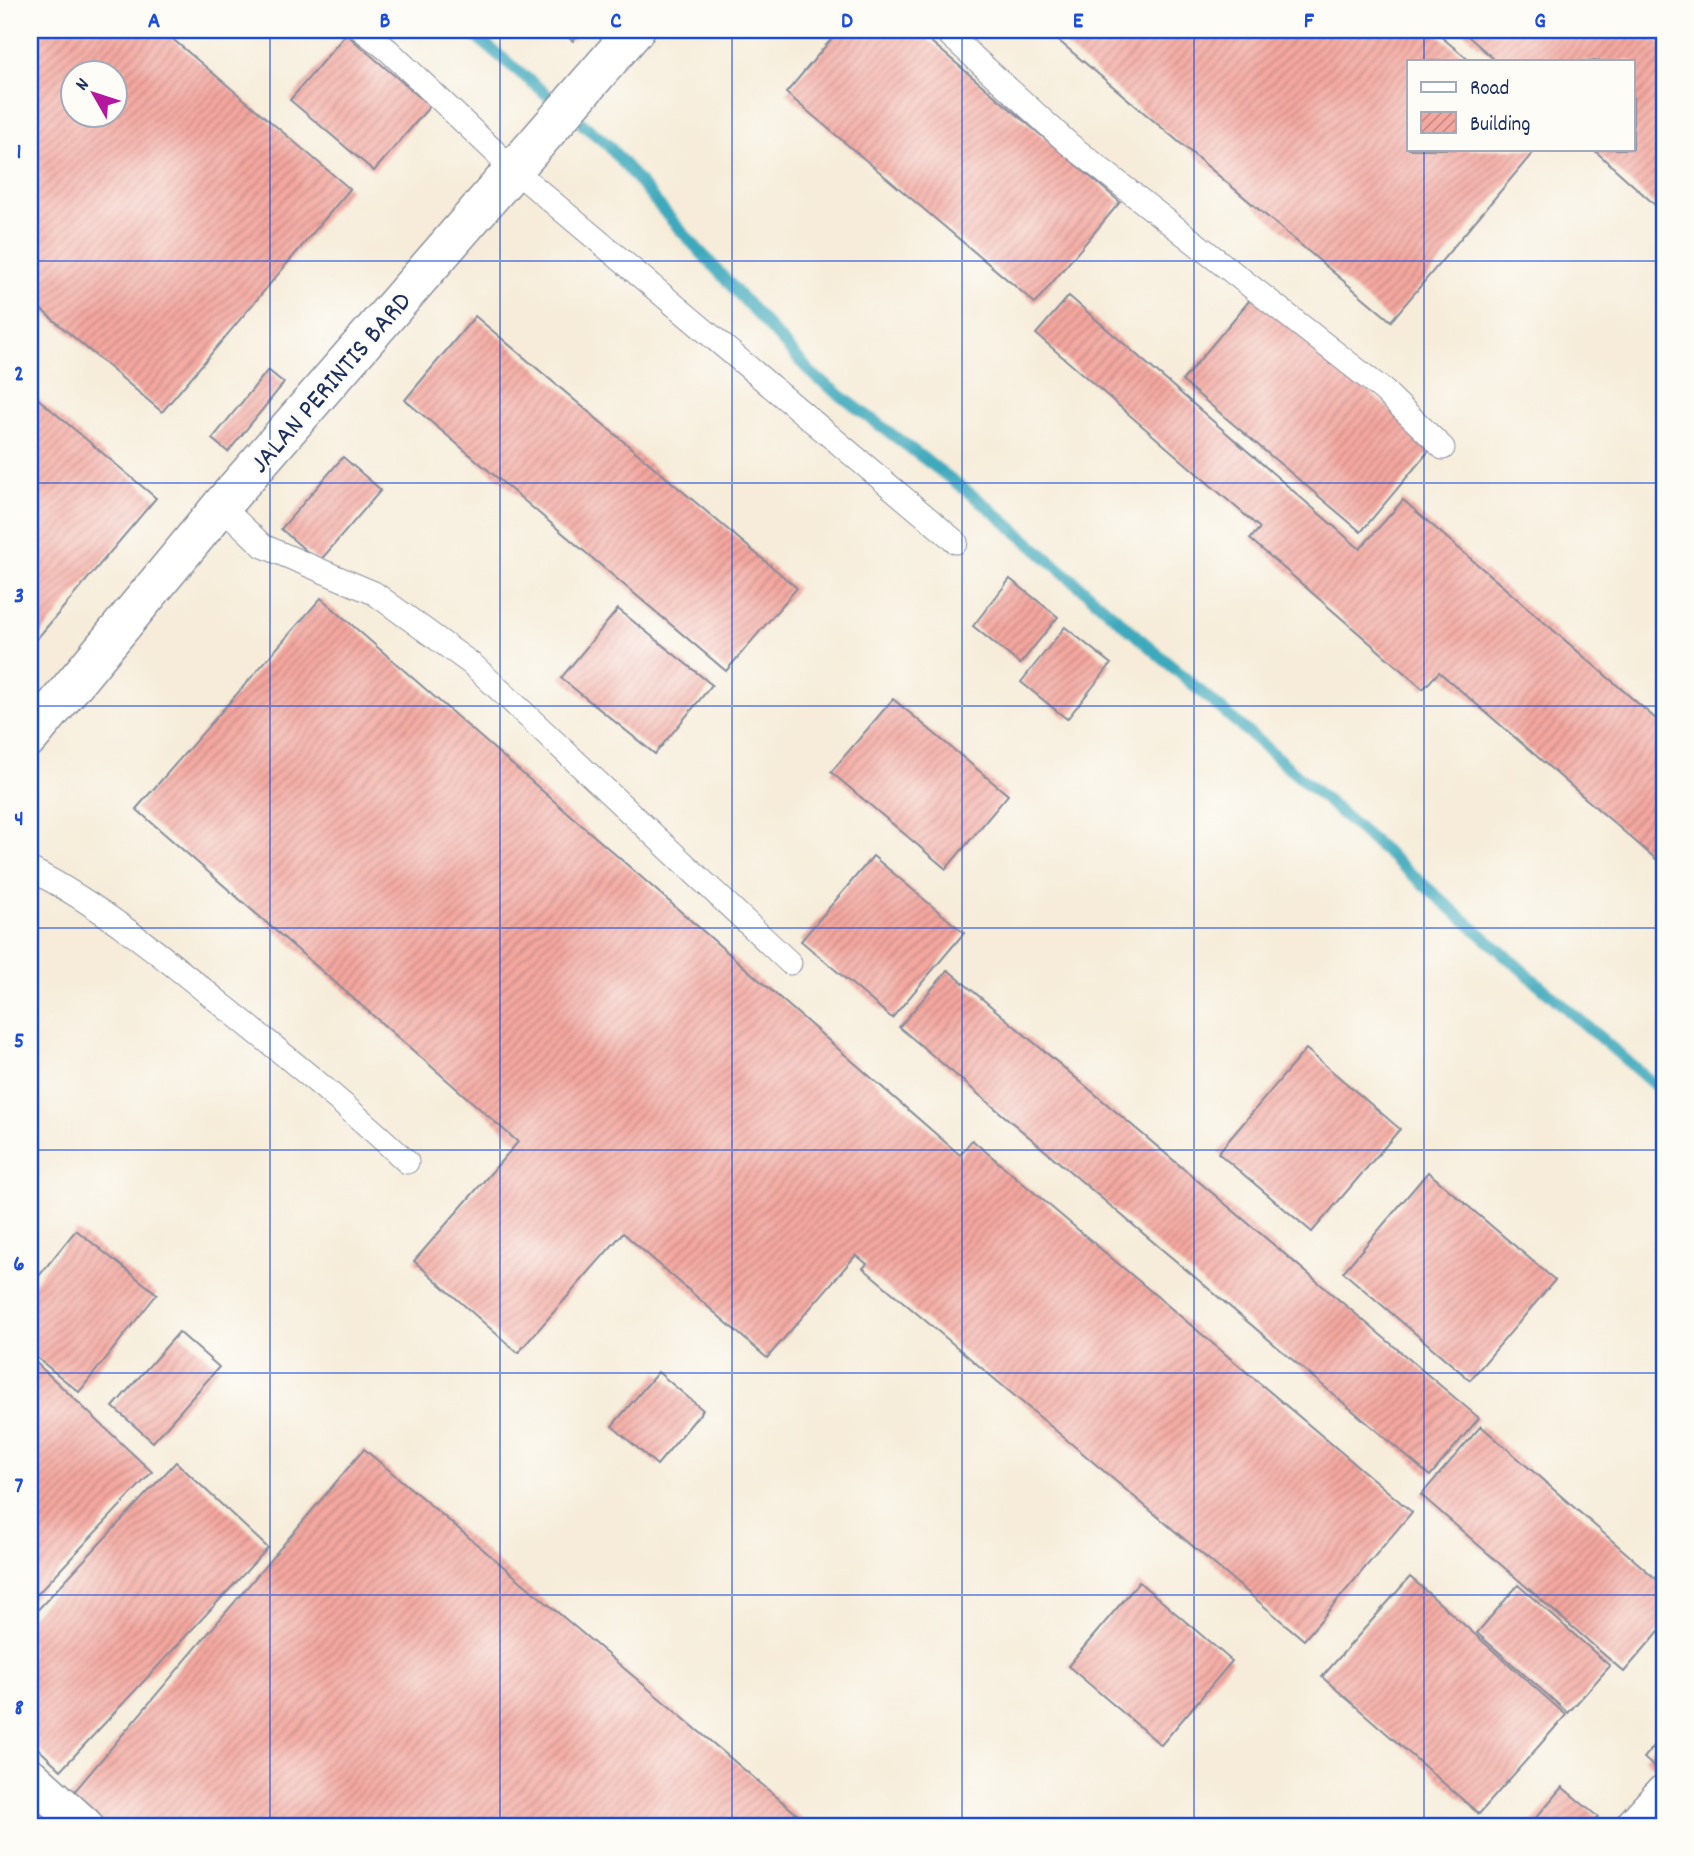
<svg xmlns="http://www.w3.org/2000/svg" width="1694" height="1856" viewBox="0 0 1694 1856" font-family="Dekko,sans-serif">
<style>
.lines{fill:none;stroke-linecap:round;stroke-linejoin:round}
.stream{stroke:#3ca9bc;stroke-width:12}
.building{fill:url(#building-hatch);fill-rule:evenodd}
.service-casing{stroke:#888e9c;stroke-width:25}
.minor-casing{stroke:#888e9c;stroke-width:41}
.tertiary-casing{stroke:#888e9c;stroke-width:41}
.service{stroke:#fff;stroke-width:23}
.minor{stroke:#fff;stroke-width:38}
.tertiary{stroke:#fff;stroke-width:38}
.grid{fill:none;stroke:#1d4ed8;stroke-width:2;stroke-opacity:0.55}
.labels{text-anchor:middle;stroke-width:5;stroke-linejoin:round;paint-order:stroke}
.street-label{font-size:28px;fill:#1b2f5e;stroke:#fdfcf7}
.neatline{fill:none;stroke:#1d4ed8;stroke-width:2.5}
.grid-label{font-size:23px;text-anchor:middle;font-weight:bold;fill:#1d4ed8}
</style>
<defs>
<pattern id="building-hatch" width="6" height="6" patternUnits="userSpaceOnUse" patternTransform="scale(1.75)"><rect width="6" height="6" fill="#f4a79f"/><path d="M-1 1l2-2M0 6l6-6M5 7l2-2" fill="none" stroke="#c58885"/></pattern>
</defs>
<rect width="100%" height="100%" fill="#fdfcf7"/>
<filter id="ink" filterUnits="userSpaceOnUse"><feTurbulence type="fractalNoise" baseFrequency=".0143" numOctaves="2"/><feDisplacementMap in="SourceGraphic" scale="14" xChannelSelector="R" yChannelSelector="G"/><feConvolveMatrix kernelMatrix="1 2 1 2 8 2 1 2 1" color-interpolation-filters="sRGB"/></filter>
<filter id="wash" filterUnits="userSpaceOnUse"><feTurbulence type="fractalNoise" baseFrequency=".00686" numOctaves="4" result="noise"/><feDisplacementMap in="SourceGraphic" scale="28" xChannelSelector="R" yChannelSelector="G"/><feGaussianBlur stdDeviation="1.57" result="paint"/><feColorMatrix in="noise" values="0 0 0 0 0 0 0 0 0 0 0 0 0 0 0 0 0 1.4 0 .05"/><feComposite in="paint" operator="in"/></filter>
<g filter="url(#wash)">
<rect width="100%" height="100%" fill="#f6ecd9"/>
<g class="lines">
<path class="stream" d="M468,30L607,144L674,223L812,374L988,507L1664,1093"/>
</g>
<g id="blocks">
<g class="building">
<path d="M30,30H162L350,189L162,412L30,300ZM74,74H116V116H74Z"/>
<path d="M559,30H582L573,41Z"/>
<path d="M839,30H917L1120,202L1035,303L786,93Z"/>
<path d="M1046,30H1433L1470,61H1409V149H1536L1391,321Z"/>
<path d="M1461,30H1646L1664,47V213L1593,149H1633V61H1496Z"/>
<path d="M346,34L430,106L374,171L290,100Z"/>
<path d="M1254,295L1433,446L1361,532L1182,381Z"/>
<path d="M1069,296L1360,549L1403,500L1664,726V866L1439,672L1423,689L1250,539L1260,528L1036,334Z"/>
<path d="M475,316L797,588L726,671L405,400Z"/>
<path d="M268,370L284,383L228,452L212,439Z"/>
<path d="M30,392L156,498L30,647Z"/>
<path d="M343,457L381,490L319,562L281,529Z"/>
<path d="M1010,579L1058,617L1020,664L973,626Z"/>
<path d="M321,598L960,1155L972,1140L1412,1512L1304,1640L863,1268L867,1264L856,1255L767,1358L623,1233L518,1353L414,1261L518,1142L136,809Z"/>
<path d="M618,609L712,685L655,754L561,678Z"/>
<path d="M1065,627L1111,664L1067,719L1021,682Z"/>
<path d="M893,699L1008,795L946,869L831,772Z"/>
<path d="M873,856L964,933L892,1018L801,941Z"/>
<path d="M948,970L1479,1418L1430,1476L899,1027Z"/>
<path d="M1306,1049L1400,1129L1312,1232L1218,1153Z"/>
<path d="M1428,1172L1555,1280L1470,1380L1343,1272Z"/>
<path d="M76,1230L157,1294L79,1392L30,1352V1287Z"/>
<path d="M179,1332L219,1367L153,1442L113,1407Z"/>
<path d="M30,1357L152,1472L30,1602Z"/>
<path d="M658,1372L703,1410L657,1465L612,1426Z"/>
<path d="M1481,1426L1664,1586V1635L1659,1631L1624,1672L1421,1495Z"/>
<path d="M364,1449L811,1826H89L63,1805Z"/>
<path d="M176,1462L268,1548L61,1770L30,1741V1618Z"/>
<path d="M1410,1577L1566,1715L1479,1814L1322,1677Z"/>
<path d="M1139,1582L1232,1661L1161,1745L1068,1666Z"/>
<path d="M1518,1585L1610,1666L1568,1713L1477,1633Z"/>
<path d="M1664,1734V1776L1644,1758Z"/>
<path d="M1562,1787L1598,1817L1590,1826H1529Z"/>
<path d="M30,1794L68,1826H30Z"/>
</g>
</g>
</g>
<g filter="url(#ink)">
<use href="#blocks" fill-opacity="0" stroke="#888e9c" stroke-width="2"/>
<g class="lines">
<g class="service-casing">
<g id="service">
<path d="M362,30L388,50L513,169L956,542"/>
<path d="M944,30L1069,144L1383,390L1443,448"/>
<path d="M221,506L263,546L374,593L473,665L790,963"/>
<path d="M30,869C99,904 165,958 225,1007C287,1057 349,1107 407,1162"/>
</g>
</g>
<g class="minor-casing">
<g id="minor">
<path d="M30,1777L84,1826"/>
<path d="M1635,1826L1664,1794"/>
</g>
</g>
<g class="tertiary-casing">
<path id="tertiary" d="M30,737L221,506L635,30"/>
</g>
<use href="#service" class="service"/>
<use href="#minor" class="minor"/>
<use href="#tertiary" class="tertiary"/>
</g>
</g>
<path class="grid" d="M270,30V1826M500,30V1826M732,30V1826M962,30V1826M1194,30V1826M1424,30V61M1424,149V1826M30,261H1664M30,483H1664M30,706H1664M30,928H1664M30,1150H1664M30,1373H1664M30,1595H1664"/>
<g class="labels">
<g class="street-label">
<text transform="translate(329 381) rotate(-49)" y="10">JALAN PERINTIS BARD</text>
</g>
</g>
<rect width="1694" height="1856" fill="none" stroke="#fdfcf7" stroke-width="77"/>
<rect x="1407" y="60" width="228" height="91" fill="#fdfcf7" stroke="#a3aaba" stroke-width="2"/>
<rect x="1421" y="82" width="35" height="10" fill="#ffffff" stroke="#a3aaba" stroke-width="2"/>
<text x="1470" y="94" font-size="21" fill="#1b2f5e">Road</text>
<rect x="1421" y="112" width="35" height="21" fill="url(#building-hatch)" stroke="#a3aaba" stroke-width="2"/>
<text x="1470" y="130" font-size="21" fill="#1b2f5e">Building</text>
<g transform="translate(94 94) rotate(309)"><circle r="33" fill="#fdfcf7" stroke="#a3aaba" stroke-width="2"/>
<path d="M0-5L12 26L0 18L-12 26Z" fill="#b5179e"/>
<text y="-10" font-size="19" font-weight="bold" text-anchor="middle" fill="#1b2f5e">N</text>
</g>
<rect x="38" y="38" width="1618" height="1780" class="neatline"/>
<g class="grid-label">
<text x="154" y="27">A</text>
<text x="385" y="27">B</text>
<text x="616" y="27">C</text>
<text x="847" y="27">D</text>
<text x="1078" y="27">E</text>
<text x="1309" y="27">F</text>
<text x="1540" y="27">G</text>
<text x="19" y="158">1</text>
<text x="19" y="380">2</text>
<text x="19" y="602">3</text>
<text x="19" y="825">4</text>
<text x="19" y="1047">5</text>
<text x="19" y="1270">6</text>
<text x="19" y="1492">7</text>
<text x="19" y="1714">8</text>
</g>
</svg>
